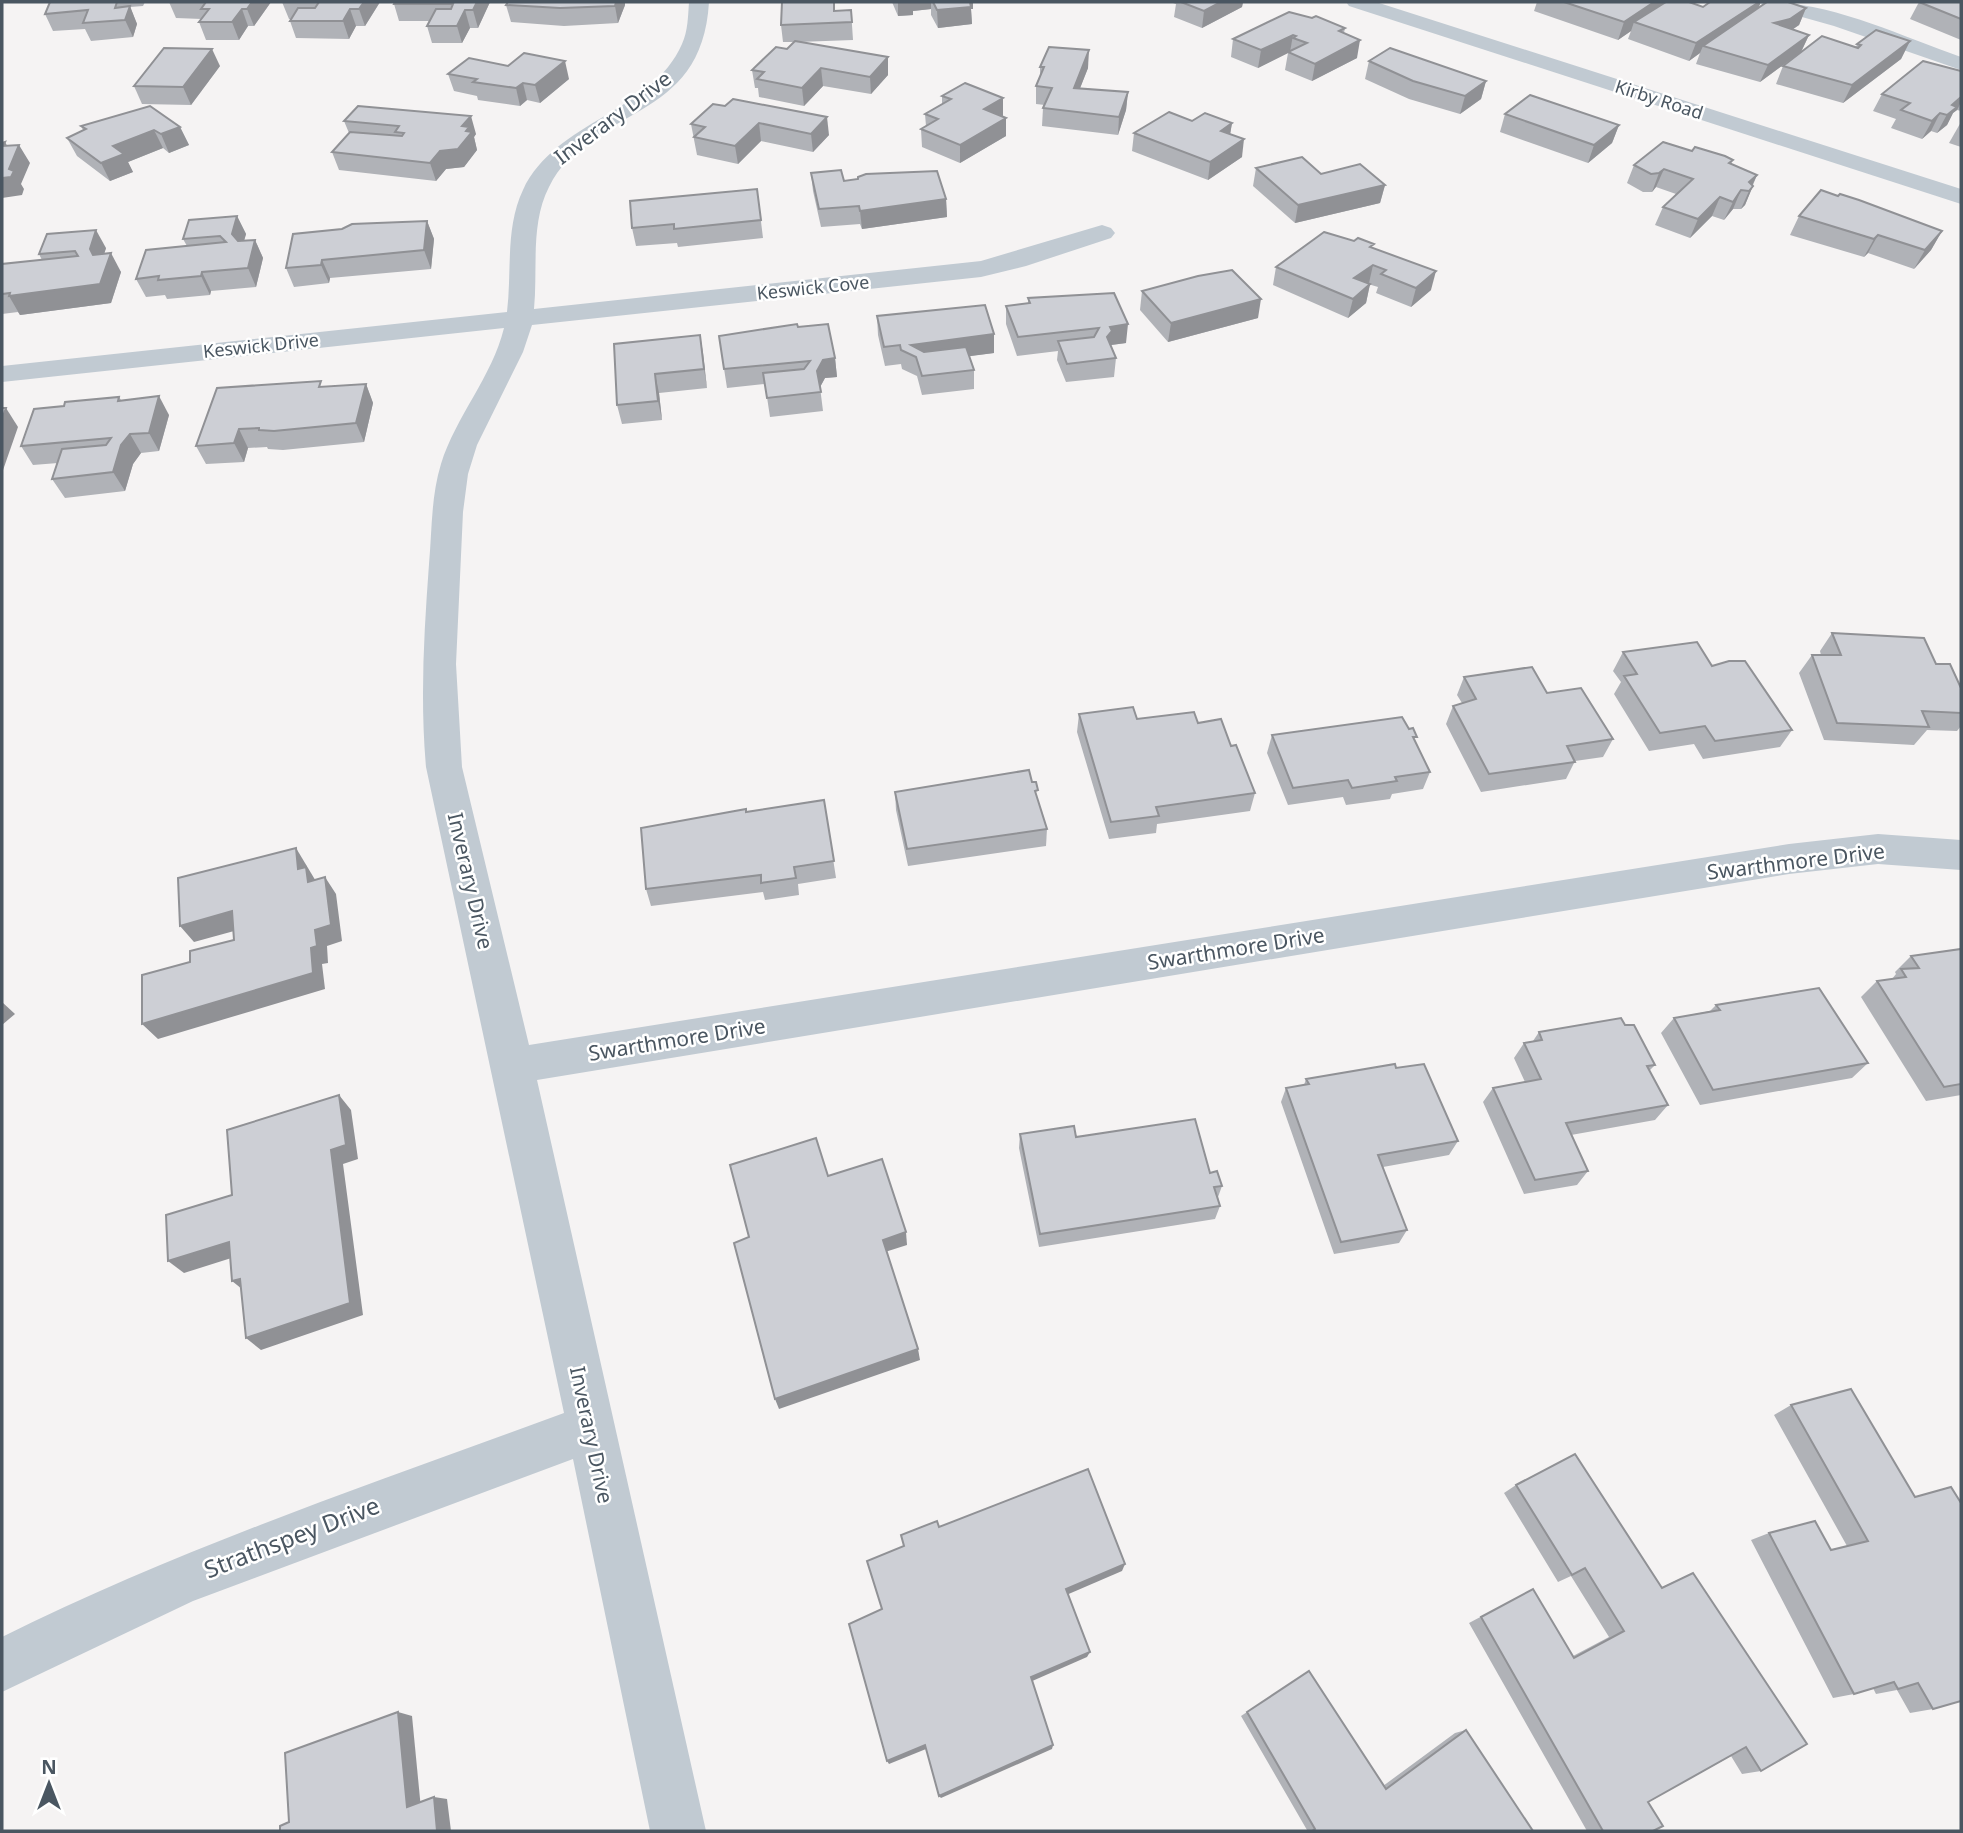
<svg xmlns="http://www.w3.org/2000/svg" width="1963" height="1833" viewBox="0 0 1963 1833" font-family="'Noto Sans',sans-serif">
<style>
.lines{fill:none;stroke-linecap:round;stroke-linejoin:round}
.minor{fill:#c1cad2;fill-rule:evenodd}
.wall{fill:#b0b2b7}
.shaded-wall{fill:#909195}
.building{fill:#cdcfd5;stroke:#909195;stroke-width:2}
.labels{text-anchor:middle;stroke-width:5;stroke-linejoin:round;paint-order:stroke}
.far-street-label{font-size:18px;fill:#4a5661;stroke:#fff}
.street-label{font-size:21px;fill:#4a5661;stroke:#fff}
.near-street-label{font-size:24px;fill:#4a5661;stroke:#fff}
</style>
<rect width="100%" height="100%" fill="#f5f3f3"/>
<g class="lines">
<g class="minor">
<path d="M689,2H709C702,125 591,104 549,187C530,224 538,269 534,309L981,261L1102,225L1111,228L1115,233L1111,238L1026,266L981,277L532,325L523,352L477,445L468,474L463,512L456,664L462,767L529,1045L1789,844L1878,834L1961,840V870L1878,864L1789,874L537,1080L706,1831H650L573,1459L193,1601L2,1692V1637C183,1547 374,1483 564,1413L426,767C420,699 424,632 429,564C432,531 431,496 441,464C456,416 492,377 504,328L2,382V366L507,312C512,272 505,228 523,190C556,120 652,113 682,44C688,31 688,16 689,2Z"/>
<path d="M1346,2H1376L1961,189V204L1349,6Z"/>
<path d="M1760,2C1827,0 1898,35 1961,57V70L1834,26L1763,6Z"/>
</g>
</g>
<g class="wall">
<path d="M50,2H145L143,6L130,7L137,24L133,37L91,41L85,29L53,31L45,14Z"/>
<path d="M169,2H271L254,26H248L239,40H206L199,22L202,19L176,18Z"/>
<path d="M282,2H380L365,26H356L349,39L296,38L290,21L291,19H289Z"/>
<path d="M490,2L478,28H470L462,43H432L427,26L429,21H399L394,4Z"/>
<path d="M892,2H973V9H971L972,24L938,28L931,15V9L913,11V15L898,16Z"/>
<path d="M1170,2H1243L1242,7L1202,28L1174,17L1176,4Z"/>
<path d="M1537,2H1664L1663,4L1703,7L1761,2L1758,8H1806L1799,25L1793,29L1809,35L1801,52L1760,82L1696,64L1700,53L1689,61L1628,39L1631,31L1618,40L1534,11Z"/>
<path d="M1919,2H1961V40L1910,19Z"/>
<path d="M506,5H625L618,23L564,26L511,22Z"/>
<path d="M851,10L853,40L798,42L888,57V75L871,94L823,86L804,106L759,97L758,88H755L752,70L787,49L794,42H783L781,25L835,11Z"/>
<path d="M1345,28L1344,33L1357,58L1312,81L1285,70L1288,53L1258,68L1231,57L1233,39Z"/>
<path d="M1910,41L1901,59L1843,103L1776,84L1783,66L1856,47L1857,44Z"/>
<path d="M1369,61L1486,81L1481,99L1460,114L1409,99L1365,79Z"/>
<path d="M220,66L191,105L142,104L134,86Z"/>
<path d="M1040,67L1088,68L1080,88L1128,92L1126,110L1118,135L1042,126L1043,108L1045,105L1036,104V86L1040,77Z"/>
<path d="M1961,71V111L1957,110L1953,113L1947,125L1937,133L1931,131L1922,139L1891,128L1896,119L1873,111L1882,94Z"/>
<path d="M448,74L569,79L540,103L527,100L520,106L478,100L477,96L454,91Z"/>
<path d="M942,96L1003,98V116L1006,118V136L960,163L922,147L921,129L926,126L925,114L942,104Z"/>
<path d="M713,104L829,135L813,152L761,141L738,164L697,155L691,124Z"/>
<path d="M358,106L476,134L474,137L477,150L464,167L446,169L436,181L339,170L332,152L349,133L344,121Z"/>
<path d="M1505,114L1619,125L1612,143L1588,163L1500,132Z"/>
<path d="M1192,121L1232,123L1230,134L1242,157L1208,180L1132,151L1134,133Z"/>
<path d="M1961,122V147L1949,143Z"/>
<path d="M81,126L180,127L189,145L169,153L163,148L128,162L133,172L110,181L77,156L67,138L83,130Z"/>
<path d="M1692,151L1733,160L1731,164L1757,175L1745,205L1741,209H1733L1724,220L1712,216L1690,238L1655,225L1663,207L1676,194L1656,187L1652,192H1643L1627,183L1634,165Z"/>
<path d="M1256,168L1321,174L1385,185L1380,203L1295,223L1253,186Z"/>
<path d="M811,173L844,181L946,199L947,217L862,229L860,224L821,227L813,191Z"/>
<path d="M757,189L763,238L678,247L677,243L636,246L632,228Z"/>
<path d="M1838,196L1942,231L1931,250L1914,269L1868,253L1864,257L1790,235L1799,216Z"/>
<path d="M237,216L246,234L244,240H255L263,258L256,287L211,291L210,295L167,299L165,295L146,297L136,279L187,246L183,239Z"/>
<path d="M427,221L434,239L431,269L330,278L329,283L294,287L286,268Z"/>
<path d="M106,248L104,254L121,272L111,303L20,315L18,312L2,314V264L42,260L39,254Z"/>
<path d="M1373,248L1431,290L1411,307L1376,293L1378,287L1368,284H1370L1366,303L1348,318L1273,285L1276,267Z"/>
<path d="M1142,291L1258,318L1168,342L1140,310Z"/>
<path d="M1114,293L1126,343L1111,345L1116,358L1114,377L1066,382L1057,360L1058,351L1017,356L1006,324V306L1028,304V298Z"/>
<path d="M877,316L994,334V353L969,356L974,370V389L922,395L917,376L902,369L901,364L885,366L878,335Z"/>
<path d="M798,327L835,358L837,377L825,378L820,387L823,411L770,417L765,384L727,388L719,336Z"/>
<path d="M700,335L707,388L659,393L662,420L622,424L617,405Z"/>
<path d="M366,384L373,403L364,442L283,450L268,449L267,447L248,448L244,462L206,464L196,446L324,387Z"/>
<path d="M119,397L121,400L169,415L159,451L141,453L133,464L125,491L65,498L52,479L58,463L33,465L21,446L64,406Z"/>
<path d="M1832,633L1936,664L1961,688V726L1957,731L1927,730L1914,745L1824,740L1799,673L1812,655H1821L1820,651Z"/>
<path d="M1623,652L1712,666L1792,730L1780,747L1703,759L1694,744L1649,751L1614,694L1621,682L1613,671Z"/>
<path d="M1464,677L1547,693L1613,739L1603,757L1575,761L1566,779L1481,792L1446,724L1453,706L1462,703L1457,695Z"/>
<path d="M1079,714L1137,719L1198,723L1231,746L1255,793L1250,811L1157,824L1156,833L1109,839L1077,732Z"/>
<path d="M1272,735L1415,742L1430,772L1423,789L1392,794L1390,799L1346,805L1343,797L1288,805L1267,753Z"/>
<path d="M1032,782L1047,829L1046,846L908,866L896,810L895,792Z"/>
<path d="M824,800L836,878L798,884L799,895L765,900L763,892L651,906L646,889L746,812Z"/>
<path d="M1961,949V1095L1926,1101L1861,997L1877,981L1892,979L1896,974L1895,972L1911,956Z"/>
<path d="M1716,1005L1868,1063L1852,1078L1700,1105L1661,1033L1674,1018L1710,1011Z"/>
<path d="M1625,1025L1655,1065L1649,1071L1668,1105L1655,1120L1571,1135L1588,1171L1577,1185L1524,1194L1483,1102L1493,1088L1525,1082L1514,1058L1524,1043L1533,1041L1539,1032Z"/>
<path d="M1396,1068L1458,1141L1449,1155L1383,1167L1407,1230L1399,1243L1334,1254L1281,1102L1286,1088L1304,1085L1306,1079Z"/>
<path d="M1020,1134L1076,1137L1210,1173L1222,1186L1218,1197L1220,1206L1215,1219L1039,1247L1019,1148Z"/>
<path d="M1851,1389L1933,1709L1910,1713L1897,1690L1876,1694L1873,1688L1854,1694L1833,1698L1751,1540L1769,1533L1831,1550L1847,1546L1774,1415L1791,1405Z"/>
<path d="M1516,1485L1662,1587L1693,1573L1761,1771L1742,1774L1731,1756L1648,1802L1653,1831H1587L1469,1623L1533,1589L1573,1656L1609,1637L1571,1576L1558,1582L1504,1493Z"/>
<path d="M1309,1671L1383,1786L1455,1733L1466,1730L1533,1831H1305L1307,1830L1241,1716Z"/>
</g>
<g class="shaded-wall">
<path d="M252,2H271L254,26L247,9Z"/>
<path d="M364,2H380L365,26L359,9Z"/>
<path d="M477,2H490L478,28L473,10Z"/>
<path d="M616,2H625V5L618,23L615,6Z"/>
<path d="M898,2H931V9L913,11V15L898,16Z"/>
<path d="M966,2H973V9H971L972,24L938,28L937,10Z"/>
<path d="M1221,2H1243L1242,7L1202,28L1204,11Z"/>
<path d="M1654,2H1664L1661,10L1634,22L1631,31L1618,40L1624,22Z"/>
<path d="M1759,2H1761L1754,17L1703,46L1700,53L1689,61L1696,43Z"/>
<path d="M130,6L137,24L133,37L125,20Z"/>
<path d="M1806,8L1799,25L1783,36L1774,23Z"/>
<path d="M242,9L248,26L239,40L232,22Z"/>
<path d="M350,9L356,26L349,39L343,21Z"/>
<path d="M465,10L470,28L462,43L457,26Z"/>
<path d="M1293,35L1290,52L1258,68L1261,50Z"/>
<path d="M1809,35L1801,52L1760,82L1768,65Z"/>
<path d="M1360,40L1357,58L1312,81L1315,64Z"/>
<path d="M1910,41L1901,59L1843,103L1852,85Z"/>
<path d="M212,49L220,66L191,105L183,87Z"/>
<path d="M1089,50L1088,68L1073,106L1074,88Z"/>
<path d="M888,57V75L871,94L870,77Z"/>
<path d="M565,61L569,79L540,103L535,85Z"/>
<path d="M821,68L823,86L804,106L802,88Z"/>
<path d="M1486,81L1481,99L1460,114L1465,96Z"/>
<path d="M523,83L527,100L520,106L516,88Z"/>
<path d="M1128,92L1126,110L1118,135L1119,117Z"/>
<path d="M1961,97V102L1957,110L1953,113L1947,125L1937,133L1952,105Z"/>
<path d="M1003,98V116L984,109Z"/>
<path d="M1940,113L1931,131L1922,139L1932,121Z"/>
<path d="M471,116L476,134L474,137L477,150L464,167L446,169L436,181L430,163Z"/>
<path d="M827,117L829,135L813,152L811,134Z"/>
<path d="M1006,118V136L960,163V145Z"/>
<path d="M759,123L761,141L738,164L735,146Z"/>
<path d="M1232,123L1229,141L1221,131Z"/>
<path d="M1619,125L1612,143L1588,163L1594,145Z"/>
<path d="M180,127L189,145L169,153L161,134Z"/>
<path d="M154,130L163,148L128,162L133,172L110,181L101,163L113,146Z"/>
<path d="M1244,139L1242,157L1208,180L1210,162Z"/>
<path d="M5,142L14,158L19,145L30,163L21,184L24,189L22,195L2,198V178L9,169L3,146Z"/>
<path d="M1664,169L1656,187L1652,192L1659,173Z"/>
<path d="M1757,175L1750,190L1753,186L1745,205L1741,209L1749,191V182Z"/>
<path d="M1385,185L1380,203L1295,223L1298,205Z"/>
<path d="M1741,190L1733,209L1724,220L1733,202Z"/>
<path d="M1720,197L1712,216L1690,238L1698,219Z"/>
<path d="M946,199L947,217L862,229L860,211Z"/>
<path d="M237,216L246,234L241,252L232,234Z"/>
<path d="M427,221L434,239L431,269L424,250Z"/>
<path d="M96,230L106,248L100,267L90,249Z"/>
<path d="M1942,231L1931,250L1914,269L1925,250Z"/>
<path d="M1878,235L1868,253L1864,257L1874,239Z"/>
<path d="M255,240L263,258L256,287L248,268Z"/>
<path d="M111,253L121,272L111,303L20,315L9,296Z"/>
<path d="M322,260L330,278L329,283L321,265Z"/>
<path d="M1373,265L1369,283L1354,278Z"/>
<path d="M1436,271L1431,290L1411,307L1416,288Z"/>
<path d="M202,272L211,291L210,295L201,276Z"/>
<path d="M1370,284L1366,303L1348,318L1353,299Z"/>
<path d="M1261,299L1258,318L1168,342L1171,323Z"/>
<path d="M1128,324L1126,343L1111,345V349L1107,337L1110,327Z"/>
<path d="M994,334V353L918,363L911,345Z"/>
<path d="M700,335L703,353L707,388L704,369Z"/>
<path d="M835,358L837,377L825,378L819,389L817,371L823,360Z"/>
<path d="M655,374L659,393L662,420L658,401Z"/>
<path d="M366,384L373,403L364,442L356,423Z"/>
<path d="M159,396L169,415L159,451L149,433Z"/>
<path d="M6,408L18,427L2,473V419Z"/>
<path d="M239,429L248,448L244,462L234,443Z"/>
<path d="M130,434L141,453L133,464L125,491L113,472L121,445Z"/>
<path d="M296,848L317,883L319,898L298,869Z"/>
<path d="M325,877L336,894L342,941L327,946L328,963L322,964L325,989L158,1039L142,1024L311,948Z"/>
<path d="M232,911L245,928L194,942L180,926Z"/>
<path d="M2,1002L15,1014L2,1025Z"/>
<path d="M339,1095L351,1110L358,1159L343,1164L363,1315L261,1350L246,1338Z"/>
<path d="M906,1232L907,1245L885,1252L883,1240Z"/>
<path d="M229,1242L244,1254L184,1273L168,1261Z"/>
<path d="M240,1279L247,1293L232,1281Z"/>
<path d="M918,1349L920,1360L779,1409L775,1399Z"/>
<path d="M1125,1564L1122,1571L1064,1596L1066,1589Z"/>
<path d="M1090,1652L1087,1657L1030,1682L1031,1677Z"/>
<path d="M398,1712L412,1716L421,1809L407,1807Z"/>
<path d="M925,1745L926,1749L889,1764L887,1761Z"/>
<path d="M1053,1745L1052,1749L941,1798L939,1796Z"/>
<path d="M434,1797L447,1799L451,1831H437Z"/>
</g>
<g class="building">
<path d="M50,2H117L115,8L130,6L125,20L83,23L88,10L45,14Z"/>
<path d="M206,2H252L247,9H242L232,22H199L209,9H201Z"/>
<path d="M282,2H364L359,9H350L343,21H290L298,8H315L319,2Z"/>
<path d="M395,2H477L473,10H465L457,26H427L436,9H451L453,4H394Z"/>
<path d="M508,2H616L615,6L560,8L506,5Z"/>
<path d="M782,2H834V11L851,10L852,22L781,25Z"/>
<path d="M933,2H970L971,7L937,10Z"/>
<path d="M1181,2H1221L1204,11Z"/>
<path d="M1564,2H1654L1624,22Z"/>
<path d="M1666,2H1689L1703,7L1710,2H1759L1696,43L1634,22Z"/>
<path d="M1767,2H1788L1806,8L1790,19L1774,23L1809,35L1768,65L1703,46Z"/>
<path d="M1919,2H1961V19Z"/>
<path d="M1289,12L1312,18L1316,16L1345,28L1339,31L1360,40L1315,64L1288,52L1307,43L1293,38L1296,36L1293,35L1261,50L1233,39Z"/>
<path d="M1876,30L1910,41L1852,85L1783,66L1822,36L1858,48L1861,45L1857,44Z"/>
<path d="M795,41L888,57L870,77L821,68L802,88L757,79L764,72L752,70L776,47L787,49Z"/>
<path d="M1049,47L1089,50L1074,88L1128,92L1119,117L1043,108L1052,88L1036,86L1044,67H1040Z"/>
<path d="M164,48L212,49L183,87L134,86Z"/>
<path d="M1390,48L1486,81L1465,96L1413,81L1369,61Z"/>
<path d="M524,53L565,61L535,85L523,83L516,88L473,82L477,79L448,74L469,58L508,66Z"/>
<path d="M1923,61L1961,71V97L1952,105L1957,107L1947,115L1940,113L1932,121L1901,110L1910,103L1882,94Z"/>
<path d="M965,83L1003,98L984,109L1006,118L960,145L921,129L938,119L925,114L951,99L942,96Z"/>
<path d="M1530,95L1619,125L1594,145L1505,114Z"/>
<path d="M733,99L827,117L811,134L759,123L735,146L694,137L705,127L691,124L713,104L725,106Z"/>
<path d="M150,106L180,127L161,134L154,130L113,146L124,154L101,163L67,138L86,129L81,126Z"/>
<path d="M358,106L471,116L462,126L469,127L466,131L472,132L458,149L440,151L430,163L332,152L350,132L402,136L404,133L395,132L399,126L344,121Z"/>
<path d="M1169,112L1192,121L1205,113L1232,123L1221,131L1244,139L1210,162L1134,133Z"/>
<path d="M5,142L3,146L19,145L9,169L14,171L11,177L2,178V143Z"/>
<path d="M1663,142L1692,151L1695,147L1725,156L1733,160L1729,163L1757,175L1749,182L1753,186L1749,191L1741,190L1733,202L1720,197L1698,219L1663,207L1693,179L1664,169L1659,173L1651,174L1634,165Z"/>
<path d="M1302,157L1321,174L1360,164L1385,185L1298,205L1256,168Z"/>
<path d="M841,170L844,181L858,179V177L866,174L937,171L946,199L860,211L859,206L819,209L811,173Z"/>
<path d="M757,189L761,220L674,229V224L632,228L630,201Z"/>
<path d="M1821,190L1838,196L1840,194L1859,200L1942,231L1925,250L1878,235L1874,239L1799,216Z"/>
<path d="M237,216L232,234L238,241L255,240L248,268L202,272L201,276L158,280L159,276L136,279L146,250L226,242L220,236L183,239L189,220Z"/>
<path d="M427,221L424,250L322,260L321,265L286,268L293,234L342,229L352,224Z"/>
<path d="M96,230L90,249L93,255L111,253L100,284L9,296L10,293L2,294V264L78,256L75,251L39,254L47,234Z"/>
<path d="M1324,232L1354,241L1358,238L1374,244L1370,247L1436,271L1416,288L1381,274L1386,270L1373,265L1354,278L1370,284L1353,299L1276,267Z"/>
<path d="M1232,270L1261,299L1171,323L1142,291L1198,276Z"/>
<path d="M1114,293L1128,324L1110,327L1112,331L1107,337L1116,358L1067,364L1058,341L1094,337L1099,328L1018,337L1006,306L1030,303L1028,298Z"/>
<path d="M985,305L994,334L911,345L924,352L966,347L974,370L922,376L916,357L901,350L900,345L884,347L877,316Z"/>
<path d="M797,324L798,327L828,324L835,358L823,360L817,371L821,392L767,398L763,373L804,369L810,361L724,369L719,336Z"/>
<path d="M700,335L704,369L655,374L658,401L617,405L614,344Z"/>
<path d="M321,381L319,387L366,384L356,423L274,431L259,430V428L239,429L234,443L196,446L217,388Z"/>
<path d="M159,396L149,433L130,434L121,445L113,472L52,479L62,449L106,445L111,438L21,446L34,409L64,406L65,402L119,397L118,401Z"/>
<path d="M2,408H6L2,419Z"/>
<path d="M1832,633L1924,638L1936,664H1950L1961,688V713L1922,711L1929,727L1837,723L1812,655H1841Z"/>
<path d="M1697,642L1712,666L1729,661H1745L1792,730L1715,741L1705,726L1660,733L1624,676L1637,674L1623,652Z"/>
<path d="M1532,667L1547,693L1581,688L1613,739L1567,746L1575,762L1489,774L1453,706L1476,699L1464,677Z"/>
<path d="M1133,707L1137,719L1194,712L1198,723L1221,719L1231,746L1236,745L1255,793L1156,807L1159,816L1111,822L1079,714Z"/>
<path d="M1402,717L1409,729L1413,728L1417,737H1413L1430,772L1395,777L1397,781L1352,788L1348,780L1293,788L1272,735Z"/>
<path d="M1029,770L1032,782H1036L1038,790L1035,791L1047,829L907,849L895,792Z"/>
<path d="M824,800L834,861L794,867L796,878L761,883V875L646,889L641,828L746,809V812Z"/>
<path d="M296,848L298,869L306,867L308,882L325,877L331,925L315,930L317,946L311,948L313,973L142,1024V975L190,962V951L234,940L232,911L180,926L178,878Z"/>
<path d="M1961,949V1084L1944,1087L1877,981L1906,977L1901,969L1919,968L1911,956Z"/>
<path d="M1819,988L1868,1063L1713,1090L1674,1018L1720,1010L1716,1005Z"/>
<path d="M1621,1018L1625,1025H1634L1655,1065L1647,1066L1668,1105L1566,1123L1588,1171L1535,1180L1493,1088L1541,1079L1524,1043L1542,1040L1539,1032Z"/>
<path d="M1395,1064L1396,1068L1424,1064L1458,1141L1378,1155L1407,1230L1341,1242L1286,1088L1309,1084L1306,1079Z"/>
<path d="M339,1095L346,1145L331,1150L350,1303L246,1338L240,1279L232,1281L229,1242L168,1261L166,1215L232,1195L227,1130Z"/>
<path d="M1195,1119L1210,1173L1217,1171L1222,1186L1214,1187L1220,1206L1040,1234L1020,1134L1074,1126L1076,1137Z"/>
<path d="M816,1138L828,1176L882,1159L906,1232L883,1240L918,1349L775,1399L734,1243L749,1237L730,1165Z"/>
<path d="M1851,1389L1915,1497L1951,1487L1961,1503V1701L1933,1709L1918,1683L1898,1689L1894,1682L1854,1694L1769,1533L1815,1521L1831,1550L1868,1541L1791,1405Z"/>
<path d="M1575,1454L1662,1588L1693,1573L1807,1744L1761,1771L1746,1747L1648,1802L1663,1826L1653,1831H1603L1481,1617L1533,1589L1574,1658L1624,1631L1585,1568L1572,1575L1516,1485Z"/>
<path d="M1088,1469L1125,1564L1066,1589L1090,1652L1031,1677L1053,1745L939,1796L925,1745L887,1761L849,1624L882,1609L867,1561L904,1546L901,1535L937,1521L939,1527Z"/>
<path d="M1309,1671L1386,1789L1466,1730L1533,1831H1312L1315,1829L1247,1712Z"/>
<path d="M398,1712L407,1807L434,1797L437,1831H280V1826L289,1822L285,1753Z"/>
</g>
<g class="labels">
<g class="far-street-label">
<text transform="translate(1659 100) rotate(18)" y="6">Kirby Road</text>
<text transform="translate(813 288) rotate(-6)" y="6">Keswick Cove</text>
<text transform="translate(261 346) rotate(-6)" y="6">Keswick Drive</text>
</g>
<g class="street-label">
<text transform="translate(613 118) rotate(-37)" y="7">Inverary Drive</text>
<text transform="translate(1796 862) rotate(-7)" y="7">Swarthmore Drive</text>
<text transform="translate(470 881) rotate(77)" y="7">Inverary Drive</text>
<text transform="translate(1236 949) rotate(-9)" y="7">Swarthmore Drive</text>
<text transform="translate(677 1040) rotate(-9)" y="7">Swarthmore Drive</text>
<text transform="translate(591 1435) rotate(78)" y="7">Inverary Drive</text>
</g>
<g class="near-street-label">
<text transform="translate(292 1538) rotate(-21)" y="8">Strathspey Drive</text>
</g>
</g>
<rect width="1963" height="1833" fill="none" stroke="#4a5661" stroke-width="7"/>
<g transform="translate(49 1784)" stroke="#ffffff" stroke-width="5" paint-order="stroke">
<path d="M0-5L12 26L0 18L-12 26Z" fill="#4a5661"/>
<text y="-10" font-size="19" font-weight="bold" text-anchor="middle" fill="#4a5661">N</text>
</g>
</svg>
